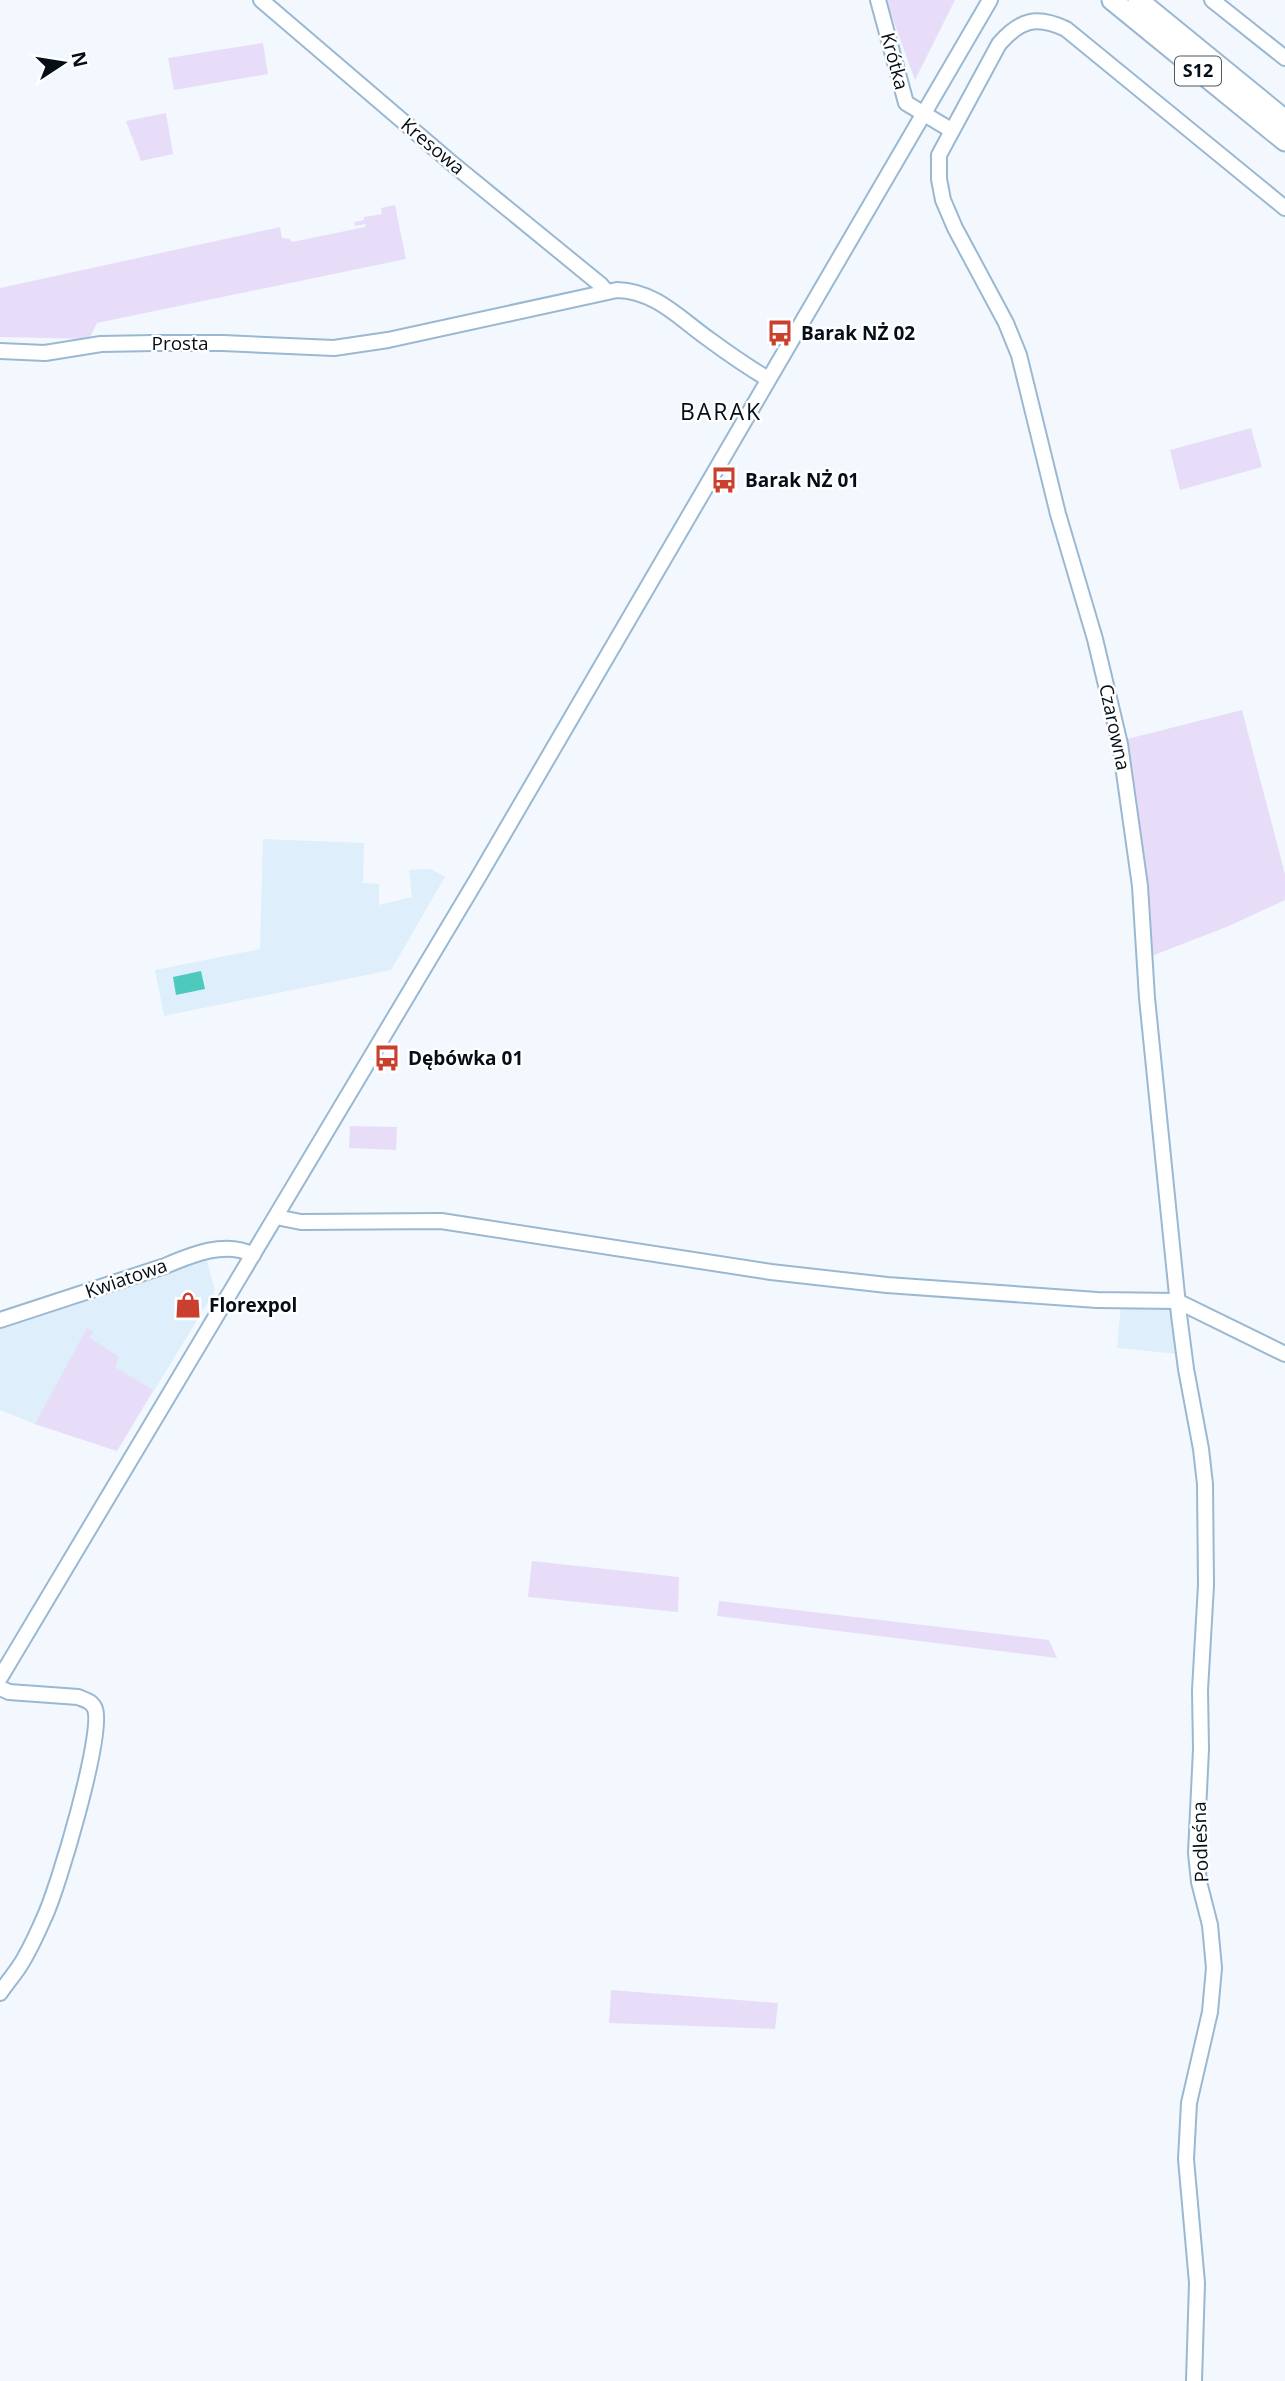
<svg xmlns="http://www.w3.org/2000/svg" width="1285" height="2381" viewBox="0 0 1285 2381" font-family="'Open Sans',sans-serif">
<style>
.built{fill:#dfeefb}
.green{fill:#e7ddf9}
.water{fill:#4dcabd}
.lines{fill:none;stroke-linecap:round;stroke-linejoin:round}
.minor-casing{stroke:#9ab8d2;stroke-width:18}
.highway-casing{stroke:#9ab8d2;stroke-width:23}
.minor{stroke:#fff;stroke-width:14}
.highway{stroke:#fff;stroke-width:19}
.labels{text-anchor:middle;stroke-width:5;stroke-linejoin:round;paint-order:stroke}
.shield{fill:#fff;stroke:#50575d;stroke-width:2}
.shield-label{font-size:18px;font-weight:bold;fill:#050f17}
.street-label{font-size:19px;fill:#050f17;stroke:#fff}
.poi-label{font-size:19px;font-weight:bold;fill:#050f17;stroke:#fff;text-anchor:start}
.quarter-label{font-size:23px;letter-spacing:2px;fill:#050f17;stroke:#fff}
</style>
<rect width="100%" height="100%" fill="#f2f8fe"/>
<g class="built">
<path d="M263,839L364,843L363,883L379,884V905L412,897L409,870L431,869L445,877L391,970L164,1016L155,970L260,949Z"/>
<path d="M206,1257L215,1291L117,1451L35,1424L0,1410V1323Z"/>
<path d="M1121,1305L1171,1307L1178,1354L1117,1348Z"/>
</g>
<g class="green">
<path d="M886,0H955L915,80Z"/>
<path d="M263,43L268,74L174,90L168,58Z"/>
<path d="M166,113L173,154L141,161L126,121Z"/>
<path d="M395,205L406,259L97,323L89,339L0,337V288L280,227L282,238L290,239L292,242L365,227L366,224L355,226L354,222L364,220V217L382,214L381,208Z"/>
<path d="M1251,428L1262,467L1180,490L1170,450Z"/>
<path d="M1242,710L1285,874V900L1229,926L1149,957L1146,905L1127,739Z"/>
<path d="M350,1126L397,1127L396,1150L349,1148Z"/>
<path d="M87,1328L93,1331L90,1338L119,1357L115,1367L153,1390L117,1451L35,1424Z"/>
<path d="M532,1561L679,1577L678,1612L528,1597Z"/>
<path d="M719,1601L1049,1640L1057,1658L717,1616Z"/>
<path d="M611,1990L778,2003L775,2029L609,2023Z"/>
</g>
<path class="water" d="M201,971L205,989L176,995L173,977Z"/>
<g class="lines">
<g class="minor-casing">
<g id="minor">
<path d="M261,0L454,165L601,285L606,291"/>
<path d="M878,0L906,103L951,130"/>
<path d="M1212,0L1285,58"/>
<path d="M0,351L45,353L101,344L153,343H223L334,348L388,340L617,290C656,291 680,319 710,340C729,354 748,367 768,379"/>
<path d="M276,1217L301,1222L441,1221L771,1272L887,1285L1097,1300L1177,1301L1285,1354"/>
<path d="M0,1320L165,1266C191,1255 226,1240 253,1255"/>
<path d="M0,1678L479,876L990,0"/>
<path d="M0,1688L9,1692L78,1697C85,1700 92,1701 95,1709C104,1734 58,1889 44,1918C37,1934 29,1952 19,1967C13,1976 6,1984 0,1993"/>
<path d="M1194,2381L1197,2283L1186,2159L1189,2103L1210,2012L1214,1968L1210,1925L1199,1882L1196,1853L1201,1749L1200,1690L1206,1585L1205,1484L1201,1449L1186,1369L1179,1315L1147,998L1140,886L1120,744L1095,639L1058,514L1019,355L1006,323L955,228L943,200L939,179V155L999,44C1020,20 1036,15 1066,29L1285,208"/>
</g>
</g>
<g class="highway-casing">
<g id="highway">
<path d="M1112,0L1285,141"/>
<path d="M1138,0L1285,120"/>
</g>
</g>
<use href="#minor" class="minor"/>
<use href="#highway" class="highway"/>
</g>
<defs>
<g id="bus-bare" transform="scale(2.1)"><path d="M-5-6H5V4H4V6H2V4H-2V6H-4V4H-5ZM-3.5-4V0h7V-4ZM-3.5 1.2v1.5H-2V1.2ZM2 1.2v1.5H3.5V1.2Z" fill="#cb3f2e" stroke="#fff" stroke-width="2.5" paint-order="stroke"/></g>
<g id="shop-bare" transform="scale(2.1)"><path d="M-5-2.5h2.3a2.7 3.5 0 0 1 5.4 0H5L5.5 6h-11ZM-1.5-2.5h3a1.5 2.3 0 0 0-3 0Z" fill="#cb3f2e" stroke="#fff" stroke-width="2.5" paint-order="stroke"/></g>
</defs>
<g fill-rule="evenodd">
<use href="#bus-bare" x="780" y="333"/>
<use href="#bus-bare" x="724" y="480"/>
<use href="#bus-bare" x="387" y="1058"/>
<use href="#shop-bare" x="188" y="1305"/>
</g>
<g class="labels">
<rect class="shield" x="1175" y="56.5" width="46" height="29" rx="5"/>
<g class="shield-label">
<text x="1198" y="77">S12</text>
</g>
<g class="street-label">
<text transform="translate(895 61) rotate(75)" y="7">Krótka</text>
<text transform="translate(433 146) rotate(40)" y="7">Kresowa</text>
<text x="180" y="350">Prosta</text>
<text transform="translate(1115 727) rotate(78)" y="7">Czarowna</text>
<text transform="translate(126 1278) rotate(-19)" y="7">Kwiatowa</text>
<text transform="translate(1200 1842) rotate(-92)" y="7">Podleśna</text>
</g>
<g class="poi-label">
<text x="801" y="340">Barak NŻ 02</text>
<text x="745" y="487">Barak NŻ 01</text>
<text x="408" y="1065">Dębówka 01</text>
<text x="209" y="1312">Florexpol</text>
</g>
<g class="quarter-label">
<text x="721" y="420">BARAK</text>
</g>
</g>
<g transform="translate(63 63) rotate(78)" stroke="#ffffff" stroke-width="5" paint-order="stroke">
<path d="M0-5L12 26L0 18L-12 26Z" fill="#050f17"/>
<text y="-10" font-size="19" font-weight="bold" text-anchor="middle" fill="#050f17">N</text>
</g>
</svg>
